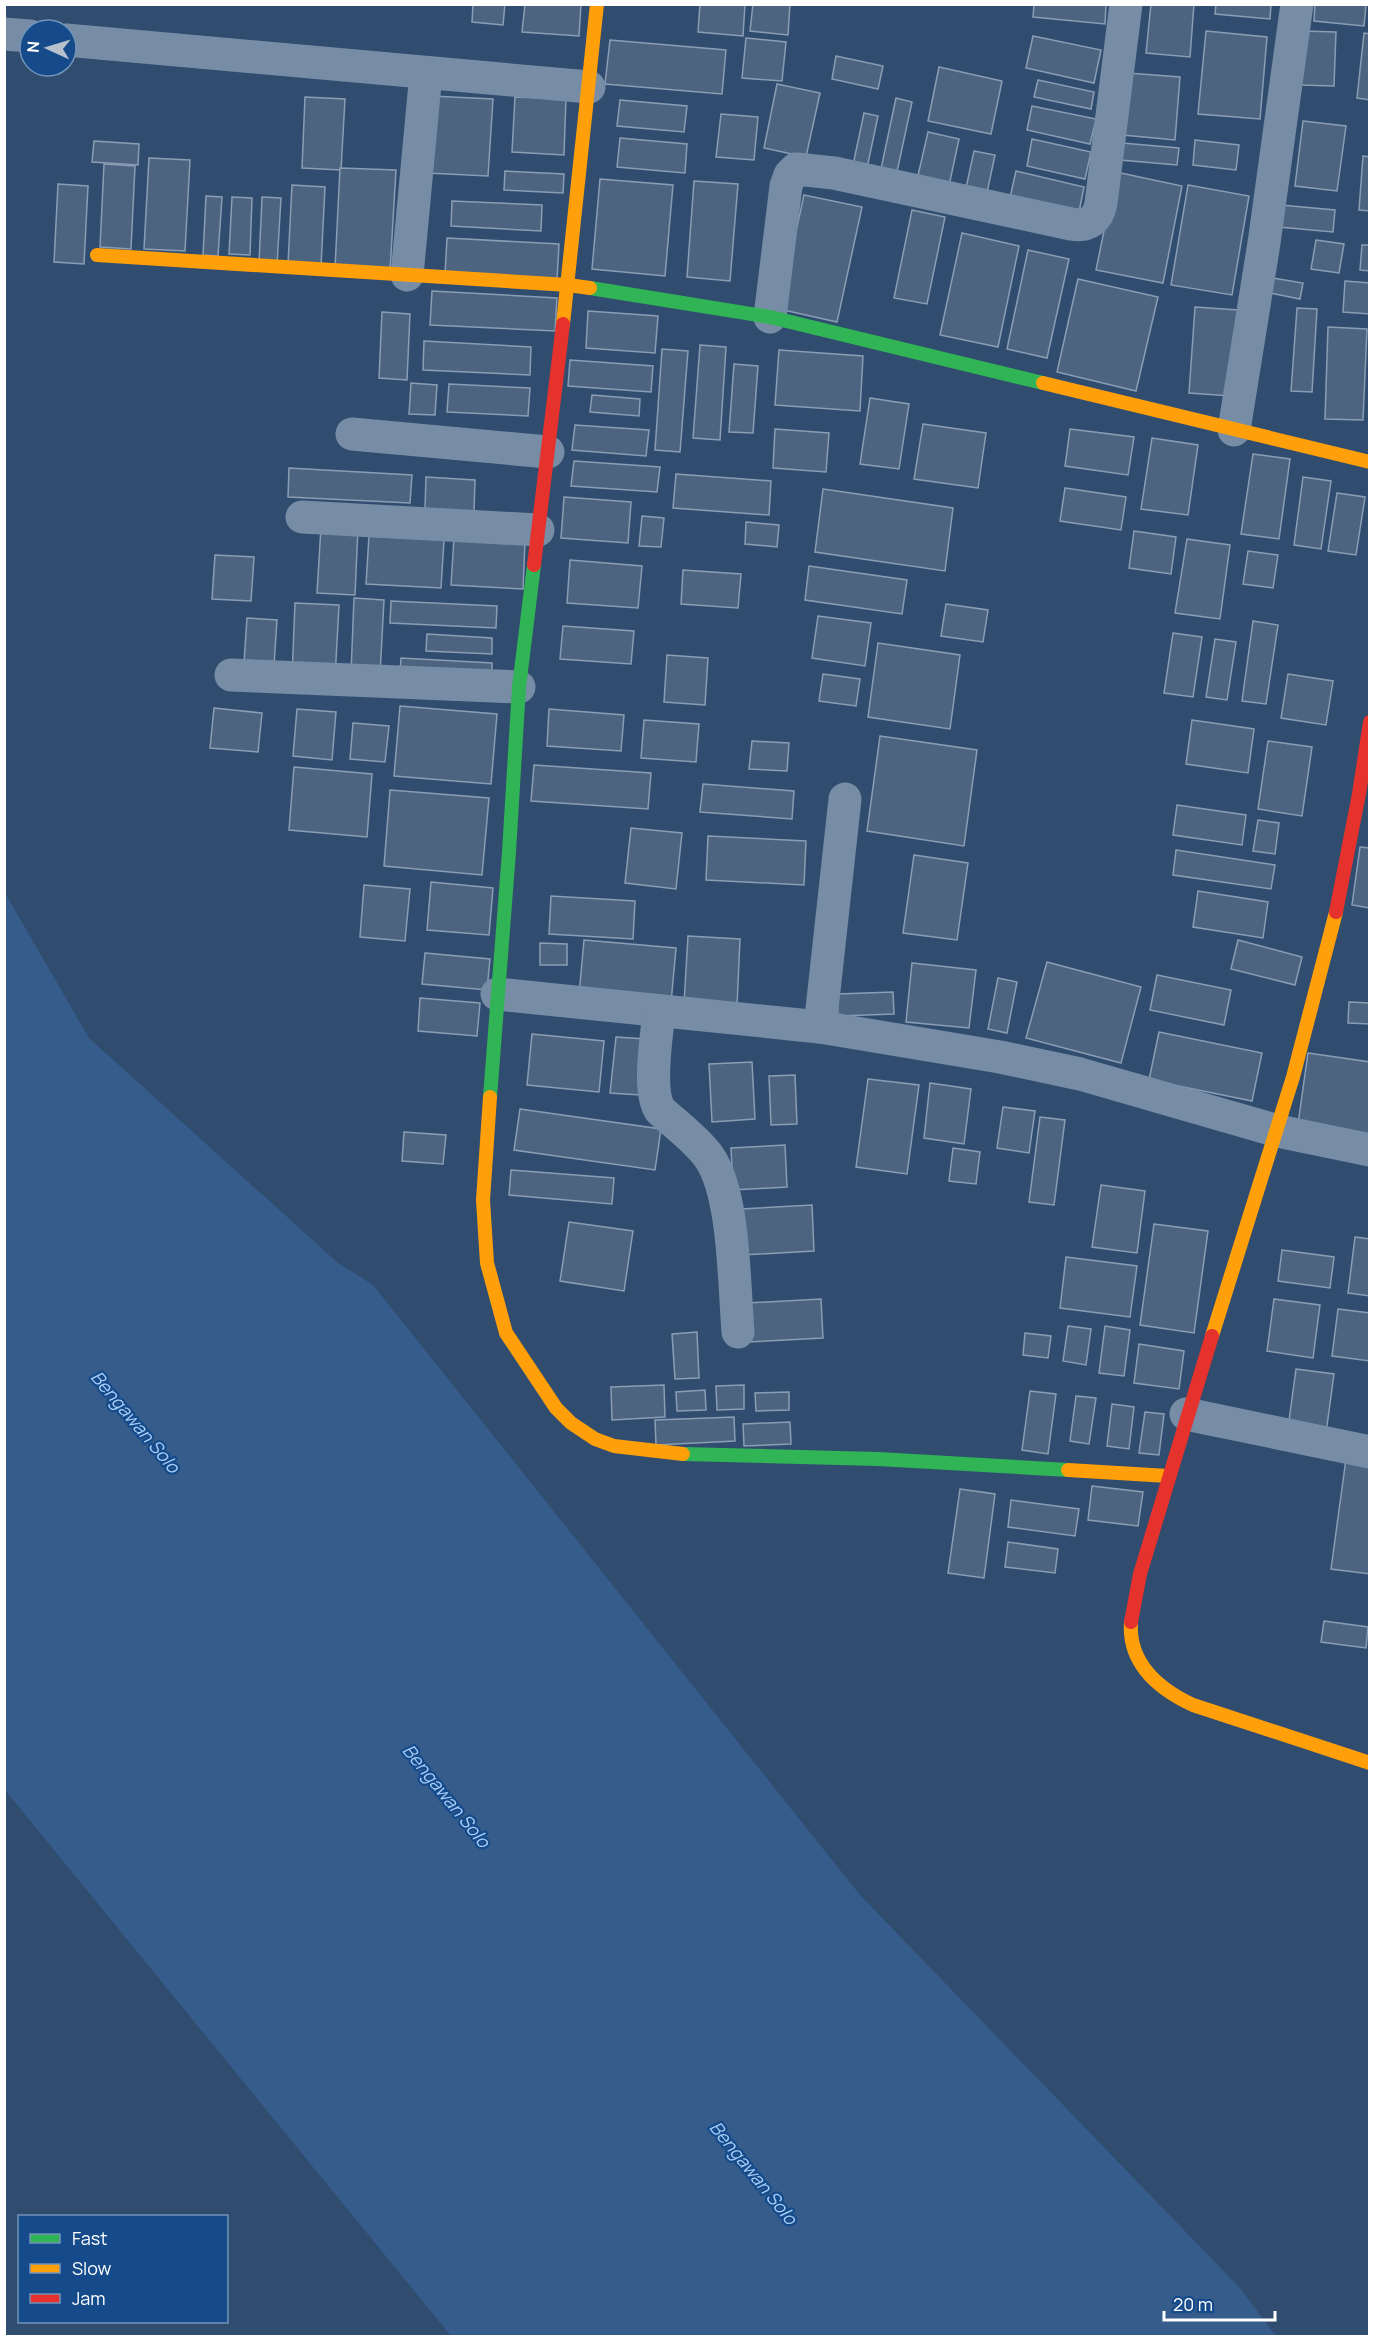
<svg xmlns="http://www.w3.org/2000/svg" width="1374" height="2341" viewBox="0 0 1374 2341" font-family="Manrope,sans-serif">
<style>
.water{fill:#355c8a}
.building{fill:#4d6480;stroke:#8b9db3;stroke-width:1.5}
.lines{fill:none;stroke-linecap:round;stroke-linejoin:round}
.street{stroke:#778da5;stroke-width:33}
.fast{stroke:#30b455;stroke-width:14}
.slow{stroke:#ff9f0a;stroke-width:14}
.jam{stroke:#e5322d;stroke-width:14}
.labels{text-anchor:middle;stroke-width:4.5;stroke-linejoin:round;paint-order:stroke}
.water-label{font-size:18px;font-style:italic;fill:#a9cef7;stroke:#154b8b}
</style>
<rect width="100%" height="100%" fill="#304d70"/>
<path class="water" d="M5,893L89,1038L338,1263L373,1285L860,1895L1240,2288L1276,2336H451L5,1790Z"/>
<g class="building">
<path d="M473,4H505L503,25L472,22Z"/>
<path d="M525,4H581L579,36L522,32Z"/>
<path d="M700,4H745L743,36L698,32Z"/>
<path d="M753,4H790L788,35L750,31Z"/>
<path d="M1034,4H1106L1105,24L1033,17Z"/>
<path d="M1151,4H1194L1190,57L1146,53Z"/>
<path d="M1216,4H1271L1270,19L1215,14Z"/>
<path d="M1315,4H1366L1364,26L1314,21Z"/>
<path d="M1206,31L1267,37L1260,119L1198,114Z"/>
<path d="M1303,31L1336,32L1334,86L1301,85Z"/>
<path d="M1364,33L1370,34V100L1357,98Z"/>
<path d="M1033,36L1101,50L1094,83L1026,68Z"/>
<path d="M746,38L786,42L782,81L742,78Z"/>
<path d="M610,40L726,50L722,94L605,84Z"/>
<path d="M836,56L883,66L878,89L832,79Z"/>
<path d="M939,67L1002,81L991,134L928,121Z"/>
<path d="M1128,73L1180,77L1175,140L1123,135Z"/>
<path d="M1038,80L1094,92L1091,109L1034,97Z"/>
<path d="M777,84L820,93L806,157L764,148Z"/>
<path d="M431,96L493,99L488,176L427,173Z"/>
<path d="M305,97L345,99L341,170L302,168Z"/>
<path d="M515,97L566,99L564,155L512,152Z"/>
<path d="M896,98L912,102L897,172L881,169Z"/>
<path d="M620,100L687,106L684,132L617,126Z"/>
<path d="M1032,106L1096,119L1090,144L1027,130Z"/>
<path d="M864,113L878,116L867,168L853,165Z"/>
<path d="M721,114L758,117L754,160L716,157Z"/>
<path d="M1303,121L1346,126L1337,191L1295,186Z"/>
<path d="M928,132L959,139L949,186L917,180Z"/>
<path d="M620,138L687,144L685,173L617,167Z"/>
<path d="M1032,139L1091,152L1085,179L1027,166Z"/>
<path d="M1195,140L1239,145L1236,170L1193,165Z"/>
<path d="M94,141L139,144L138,165L92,162Z"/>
<path d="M1122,143L1179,148L1177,165L1120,160Z"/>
<path d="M974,151L995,155L985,202L964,197Z"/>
<path d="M1363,156L1370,157V211L1359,210Z"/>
<path d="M149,158L190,160L185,251L144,249Z"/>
<path d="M104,164L135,166L131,249L100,247Z"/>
<path d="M340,168L396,170L390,271L335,268Z"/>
<path d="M505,171L564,174L563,193L504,190Z"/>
<path d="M1016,171L1084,187L1078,217L1009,202Z"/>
<path d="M1116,172L1182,186L1163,283L1096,270Z"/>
<path d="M600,179L673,185L665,276L592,269Z"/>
<path d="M694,181L738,184L730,281L687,277Z"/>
<path d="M58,184L88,186L84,264L54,262Z"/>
<path d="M292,185L325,187L321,266L288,264Z"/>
<path d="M1188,185L1249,196L1232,295L1171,285Z"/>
<path d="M804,195L862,207L837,322L779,309Z"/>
<path d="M206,196L222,197L218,256L203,255Z"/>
<path d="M232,197L252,198L250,255L229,254Z"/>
<path d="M262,197L281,198L277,265L259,264Z"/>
<path d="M452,201L542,205L541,231L451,226Z"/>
<path d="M1281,205L1335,210L1333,232L1279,227Z"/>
<path d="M912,210L945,217L927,304L894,298Z"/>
<path d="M962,233L1019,246L998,347L940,335Z"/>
<path d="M447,238L559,244L557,280L445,274Z"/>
<path d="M1316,240L1344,244L1339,273L1311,269Z"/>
<path d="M1362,245H1370V271L1360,270Z"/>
<path d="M1028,250L1069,259L1047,358L1007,349Z"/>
<path d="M1273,278L1303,283L1300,299L1270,293Z"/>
<path d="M1078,279L1158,297L1136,391L1057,372Z"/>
<path d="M1345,281L1370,283V314L1343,312Z"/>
<path d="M432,291L557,298L555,331L430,325Z"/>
<path d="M1195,307L1238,310L1231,396L1189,393Z"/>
<path d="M1297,308L1317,309L1312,392L1291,391Z"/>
<path d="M588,311L658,316L655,353L586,348Z"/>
<path d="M382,312L410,314L407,380L379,378Z"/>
<path d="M1328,327L1367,329L1363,420L1325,419Z"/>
<path d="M424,341L531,347L530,375L423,370Z"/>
<path d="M700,345L726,347L720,440L693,438Z"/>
<path d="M662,349L688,351L680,452L655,450Z"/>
<path d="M779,350L863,356L860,411L775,405Z"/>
<path d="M570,360L653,366L651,392L568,386Z"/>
<path d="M734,364L758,366L753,433L729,432Z"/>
<path d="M411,383L437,385L435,415L409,414Z"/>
<path d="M449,384L530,388L528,416L447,412Z"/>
<path d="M592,395L640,399L639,416L590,412Z"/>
<path d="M870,398L909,404L899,469L860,464Z"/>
<path d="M923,424L986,433L978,488L914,479Z"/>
<path d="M575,425L649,430L646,456L572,450Z"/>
<path d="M775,429L829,433L826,472L773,468Z"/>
<path d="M1070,429L1134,437L1128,475L1065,466Z"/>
<path d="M1152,438L1198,445L1188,515L1141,509Z"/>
<path d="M1253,454L1290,459L1279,539L1241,534Z"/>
<path d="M574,461L660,467L657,492L571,486Z"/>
<path d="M289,468L412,475L410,503L288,497Z"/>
<path d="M676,474L771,481L769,515L673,508Z"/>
<path d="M426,477L475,480L474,512L425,509Z"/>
<path d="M1303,477L1331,481L1321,549L1294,545Z"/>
<path d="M1065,488L1126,497L1121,530L1060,521Z"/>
<path d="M823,489L953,508L945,571L815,552Z"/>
<path d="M1337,493L1365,497L1356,555L1328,551Z"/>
<path d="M564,497L631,502L628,543L561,538Z"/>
<path d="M642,516L664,518L661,547L639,546Z"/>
<path d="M746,522L779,525L777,547L745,544Z"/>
<path d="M321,527L358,528L355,595L317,593Z"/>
<path d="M1134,531L1176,537L1171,574L1129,568Z"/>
<path d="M369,536L444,540L441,588L366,584Z"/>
<path d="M454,538L525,542L523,589L451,585Z"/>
<path d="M1187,539L1230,545L1220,619L1175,613Z"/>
<path d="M1248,551L1278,555L1273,588L1243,584Z"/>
<path d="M215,555L254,557L251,601L212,599Z"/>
<path d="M570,560L642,566L638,608L567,603Z"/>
<path d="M809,566L907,580L902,614L805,600Z"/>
<path d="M683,570L741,574L738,608L681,604Z"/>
<path d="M354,598L384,600L380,675L351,673Z"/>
<path d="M391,601L497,606L496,628L390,623Z"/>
<path d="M295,603L339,605L335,679L292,677Z"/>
<path d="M946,604L988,610L983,642L941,636Z"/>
<path d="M818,616L871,623L865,666L812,658Z"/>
<path d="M247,618L277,620L274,665L244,663Z"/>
<path d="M1253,621L1278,625L1266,704L1242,701Z"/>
<path d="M563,626L634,631L631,664L560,659Z"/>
<path d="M1173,633L1202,637L1193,697L1164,693Z"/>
<path d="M427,634L492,638V654L426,651Z"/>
<path d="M1215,639L1236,642L1227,700L1206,697Z"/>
<path d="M878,643L960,655L950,729L868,717Z"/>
<path d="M667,655L708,658L705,705L664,702Z"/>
<path d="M401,658L492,663V676L400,672Z"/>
<path d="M823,674L860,679L856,706L819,701Z"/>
<path d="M1288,674L1333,681L1326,725L1281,718Z"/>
<path d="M400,706L497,714L491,784L394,776Z"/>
<path d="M214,708L262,713L258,752L210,748Z"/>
<path d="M297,709L336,712L332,760L293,756Z"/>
<path d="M549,709L624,715L621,751L547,746Z"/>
<path d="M644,720L699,724L696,762L641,758Z"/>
<path d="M1192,720L1254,729L1248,773L1186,764Z"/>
<path d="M353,723L389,726L385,762L350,759Z"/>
<path d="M880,736L977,750L964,846L867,831Z"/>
<path d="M752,741L789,743L787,771L749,769Z"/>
<path d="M1268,741L1312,747L1302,816L1258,809Z"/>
<path d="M534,765L651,773L648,809L531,801Z"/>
<path d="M294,767L372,774L367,837L289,830Z"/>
<path d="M703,784L794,791L792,819L700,812Z"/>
<path d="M390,790L489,798L482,875L384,866Z"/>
<path d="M1177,805L1246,815L1242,845L1173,835Z"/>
<path d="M1258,820L1279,823L1275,854L1253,851Z"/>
<path d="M631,828L682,833L676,889L625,883Z"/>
<path d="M708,836L806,841L804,885L706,880Z"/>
<path d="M1360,847L1370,848V908L1352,905Z"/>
<path d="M1176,850L1275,865L1271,889L1173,875Z"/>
<path d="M914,855L968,863L957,940L903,933Z"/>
<path d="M431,882L493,888L489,935L427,930Z"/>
<path d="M364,885L410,889L405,941L360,937Z"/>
<path d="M1198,891L1268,902L1263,938L1193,927Z"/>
<path d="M551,896L635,901L633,939L549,934Z"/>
<path d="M688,936L740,939L737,1006L684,1004Z"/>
<path d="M584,940L676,948L671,1003L579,995Z"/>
<path d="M1238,940L1302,957L1295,985L1231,969Z"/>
<path d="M540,943L567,944V965H540Z"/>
<path d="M425,953L490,959L487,990L422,984Z"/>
<path d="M1047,962L1141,987L1121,1063L1026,1038Z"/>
<path d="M912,963L976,970L969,1028L906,1022Z"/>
<path d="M1157,975L1231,990L1224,1025L1150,1010Z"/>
<path d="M998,978L1017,982L1007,1033L988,1029Z"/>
<path d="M893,992L894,1014L838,1016L837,994Z"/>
<path d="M420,998L480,1003L477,1036L418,1031Z"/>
<path d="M1349,1002L1370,1003V1024L1348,1023Z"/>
<path d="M1159,1032L1262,1053L1252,1101L1149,1080Z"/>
<path d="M532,1034L604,1041L599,1092L527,1085Z"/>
<path d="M616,1037L646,1039L640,1095L610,1093Z"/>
<path d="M1308,1053L1370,1062V1134L1298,1124Z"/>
<path d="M752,1062L755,1119L712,1122L709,1064Z"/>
<path d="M795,1075L797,1124L771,1125L769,1076Z"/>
<path d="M868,1079L919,1085L907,1174L856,1167Z"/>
<path d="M930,1083L971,1089L964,1144L924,1138Z"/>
<path d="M1003,1107L1035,1111L1029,1153L997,1148Z"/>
<path d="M520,1109L661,1129L655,1170L514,1150Z"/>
<path d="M1040,1117L1065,1120L1054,1205L1029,1202Z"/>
<path d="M404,1132L446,1135L443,1164L402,1161Z"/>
<path d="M785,1145L787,1187L733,1190L731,1148Z"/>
<path d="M953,1148L980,1152L976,1184L949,1181Z"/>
<path d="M511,1170L614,1178L612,1204L509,1195Z"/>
<path d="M1101,1185L1145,1191L1137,1253L1092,1247Z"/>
<path d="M812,1205L814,1251L743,1255L741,1209Z"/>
<path d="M569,1222L633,1231L624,1291L560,1281Z"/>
<path d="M1154,1224L1208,1231L1194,1333L1140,1325Z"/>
<path d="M1355,1237L1370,1239V1296L1348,1293Z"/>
<path d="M1282,1250L1334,1257L1330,1288L1278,1281Z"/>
<path d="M1066,1257L1137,1266L1130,1317L1060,1308Z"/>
<path d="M821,1299L823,1338L749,1342L747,1303Z"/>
<path d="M1274,1299L1320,1305L1313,1358L1267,1351Z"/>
<path d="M1338,1309L1370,1313V1361L1332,1356Z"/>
<path d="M1068,1326L1091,1329L1086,1365L1063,1361Z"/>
<path d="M1105,1326L1130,1330L1124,1376L1099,1373Z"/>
<path d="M697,1332L699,1378L675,1379L672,1334Z"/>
<path d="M1025,1333L1051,1336L1048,1358L1023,1355Z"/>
<path d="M1139,1344L1184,1351L1179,1389L1134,1383Z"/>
<path d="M1296,1369L1334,1374L1326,1433L1288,1428Z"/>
<path d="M664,1385L665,1417L612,1420L611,1387Z"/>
<path d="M744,1385V1409L717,1410L716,1386Z"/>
<path d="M705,1390L706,1410L677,1411L676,1392Z"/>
<path d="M1030,1391L1056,1394L1048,1454L1022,1450Z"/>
<path d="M789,1392V1410L756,1411L755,1393Z"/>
<path d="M1076,1396L1096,1398L1089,1444L1070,1441Z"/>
<path d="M1112,1404L1134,1407L1129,1449L1107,1446Z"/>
<path d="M1145,1412L1164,1414L1159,1455L1139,1453Z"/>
<path d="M734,1417L735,1441L656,1445L655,1420Z"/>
<path d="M790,1422L791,1444L744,1446L743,1424Z"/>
<path d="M1346,1459L1370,1463V1574L1331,1569Z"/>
<path d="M1092,1486L1143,1492L1138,1526L1088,1520Z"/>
<path d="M960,1489L995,1494L984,1578L948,1573Z"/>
<path d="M1011,1500L1079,1509L1075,1536L1008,1527Z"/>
<path d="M1008,1542L1058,1549L1055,1573L1005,1567Z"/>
<path d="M1324,1621L1368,1627L1366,1648L1321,1642Z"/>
</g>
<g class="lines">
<g class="street">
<path d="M4,34L30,36"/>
<path d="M66,40L589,87"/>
<path d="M407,275L426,73"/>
<path d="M770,317L786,186L790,175L796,169L834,173L1071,224C1088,227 1098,220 1101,203L1126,4"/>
<path d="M1234,430L1264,243L1297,4"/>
<path d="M352,434L548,452"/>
<path d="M302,517L538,530"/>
<path d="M231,675L519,687"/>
<path d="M497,994L820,1027L1000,1057L1080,1074L1278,1131L1370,1150"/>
<path d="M659,1011C657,1035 647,1090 660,1110C676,1125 696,1139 709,1157C735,1194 734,1286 738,1332"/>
<path d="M820,1027L845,799"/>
<path d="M1186,1414L1370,1452"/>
</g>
<g class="fast">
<path d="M590,288L770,317L1043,383"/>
<path d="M490,1097L509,852L519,687L534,565"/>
<path d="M683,1454L878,1459L1068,1470"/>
</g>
<g class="slow">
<path d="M97,255L568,285L590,288"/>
<path d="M563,324L597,4"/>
<path d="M1043,383L1370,462"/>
<path d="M490,1097L483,1200L487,1263L506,1333L556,1408L571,1423L595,1439L614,1446L683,1454"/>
<path d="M1212,1336L1293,1077L1336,912"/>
<path d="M1068,1470L1168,1476"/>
<path d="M1131,1622C1128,1664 1159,1689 1193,1705L1370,1763"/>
</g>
<g class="jam">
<path d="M534,565L563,324"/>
<path d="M1336,912L1359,794L1370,722"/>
<path d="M1131,1622L1140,1574L1212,1336"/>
</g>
</g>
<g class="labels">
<g class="water-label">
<text transform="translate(135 1422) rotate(50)" y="6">Bengawan Solo</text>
<text transform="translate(446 1796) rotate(51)" y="6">Bengawan Solo</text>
<text transform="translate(753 2173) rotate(51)" y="6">Bengawan Solo</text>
</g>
</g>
<rect width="1374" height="2341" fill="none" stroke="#ffffff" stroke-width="12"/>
<rect x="18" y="2215" width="210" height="108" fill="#154b8b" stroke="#7393b9" stroke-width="1.5"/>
<rect x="30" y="2234" width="30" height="9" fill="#30b455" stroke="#7393b9" stroke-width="1.5"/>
<text x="72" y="2245" font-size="18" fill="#ffffff">Fast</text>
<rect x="30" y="2264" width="30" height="9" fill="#ff9f0a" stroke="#7393b9" stroke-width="1.5"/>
<text x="72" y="2275" font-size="18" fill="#ffffff">Slow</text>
<rect x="30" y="2294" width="30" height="9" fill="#e5322d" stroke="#7393b9" stroke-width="1.5"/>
<text x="72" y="2305" font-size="18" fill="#ffffff">Jam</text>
<g transform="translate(48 48) rotate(274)"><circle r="28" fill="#154b8b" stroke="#7393b9" stroke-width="1.5"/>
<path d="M0-4.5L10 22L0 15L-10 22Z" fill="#b7c1cd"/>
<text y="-9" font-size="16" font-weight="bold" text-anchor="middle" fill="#ffffff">N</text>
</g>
<path d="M1164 2311v9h111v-9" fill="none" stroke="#ffffff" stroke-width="3"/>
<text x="1173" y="2311" font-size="18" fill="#ffffff" stroke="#154b8b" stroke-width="4.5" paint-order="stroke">20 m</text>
</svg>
